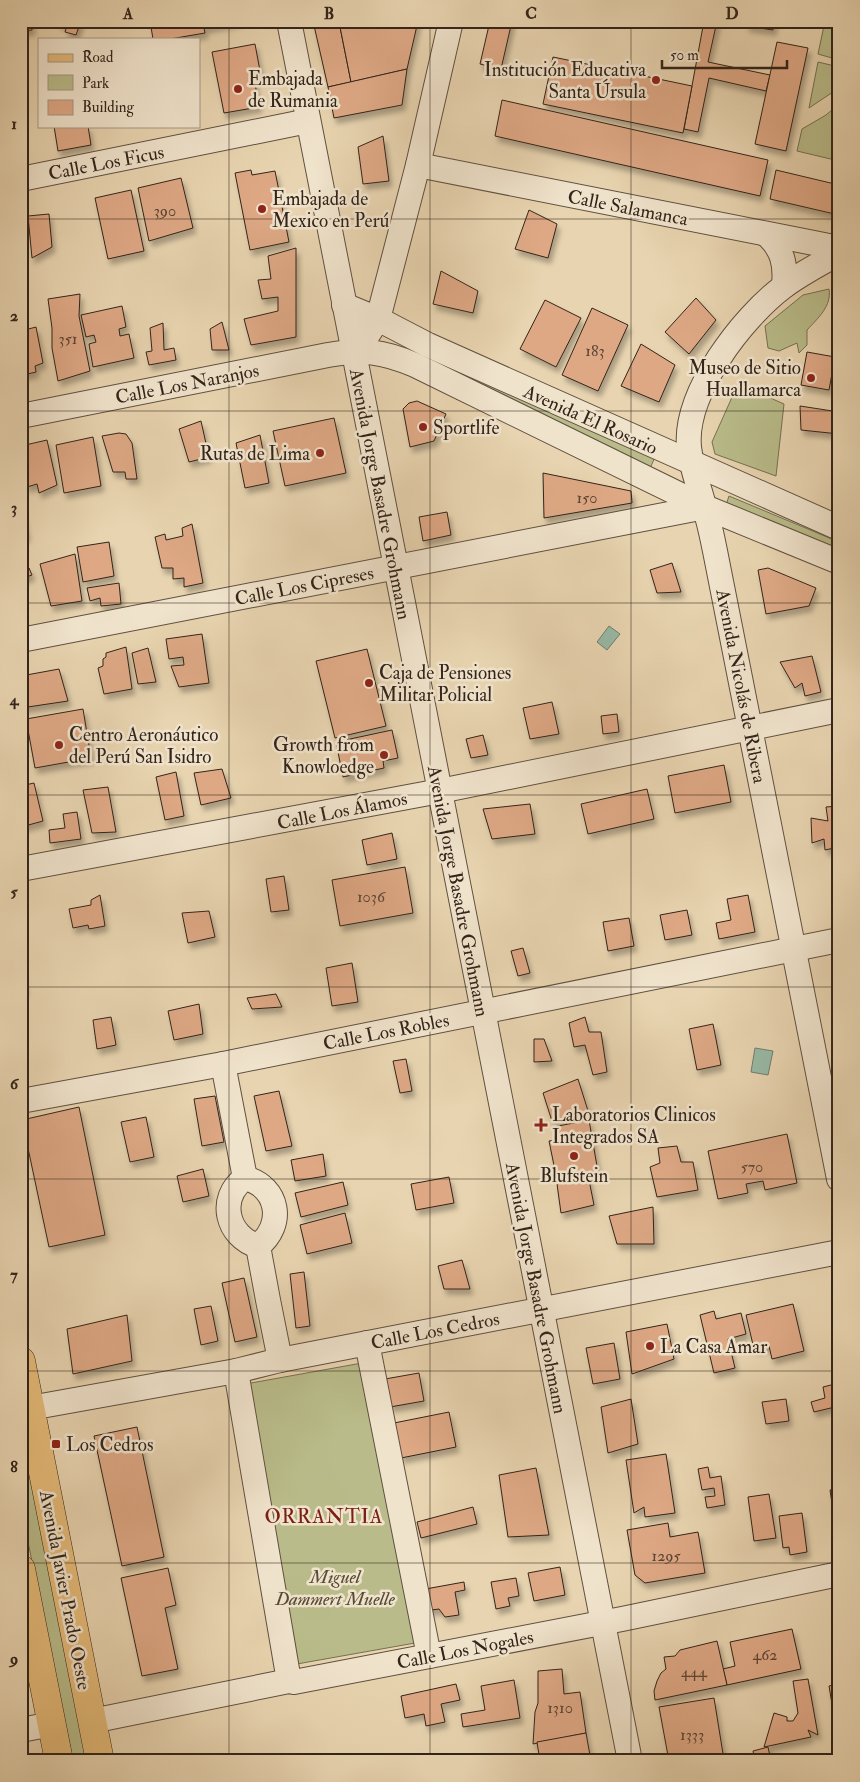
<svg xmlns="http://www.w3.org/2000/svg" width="860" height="1782" viewBox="0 0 860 1782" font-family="'IM FELL Double Pica',serif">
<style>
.green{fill:#b9bc8a;stroke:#767052}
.water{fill:#98b9a6;stroke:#6f7d6e}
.building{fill:#dea885;stroke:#32241a;filter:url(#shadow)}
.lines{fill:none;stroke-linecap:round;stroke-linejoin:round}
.minor-casing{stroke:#605040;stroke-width:26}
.major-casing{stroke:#32241a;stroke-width:29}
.minor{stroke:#f0e3cc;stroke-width:24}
.major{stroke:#e4ba78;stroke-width:28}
.grid{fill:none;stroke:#32241a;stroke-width:1;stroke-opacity:0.55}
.poi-dot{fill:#8f2418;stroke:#f0e3cc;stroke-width:2}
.labels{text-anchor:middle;stroke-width:5;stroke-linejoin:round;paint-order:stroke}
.number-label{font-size:16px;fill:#5d4535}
.poi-label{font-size:19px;fill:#32241a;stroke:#f0e3cc;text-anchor:start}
.street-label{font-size:19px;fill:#32241a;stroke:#f0e3cc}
.park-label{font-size:19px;font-style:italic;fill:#544a36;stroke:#f0e3cc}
.neighbourhood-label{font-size:20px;letter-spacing:1px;fill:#7a1f14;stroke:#f0e3cc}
.neatline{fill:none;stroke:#32241a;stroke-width:2}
.grid-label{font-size:16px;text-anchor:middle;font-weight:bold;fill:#32241a}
</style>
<defs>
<filter id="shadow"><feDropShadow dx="3" dy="5.5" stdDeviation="2.5" flood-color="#0004"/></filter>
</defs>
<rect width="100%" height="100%" fill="#e8d4b0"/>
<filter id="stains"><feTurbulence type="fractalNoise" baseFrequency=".004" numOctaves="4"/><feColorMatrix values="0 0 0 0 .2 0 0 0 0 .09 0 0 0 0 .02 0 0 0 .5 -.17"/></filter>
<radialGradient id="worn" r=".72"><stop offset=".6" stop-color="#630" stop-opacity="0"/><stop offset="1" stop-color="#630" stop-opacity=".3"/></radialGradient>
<g class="green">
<path d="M825,21H839V60L818,54Z"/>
<path d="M818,62L839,67V88L809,108Z"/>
<path d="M839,104L837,124L839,125V161L797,151L802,129L826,115Z"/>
<path d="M829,289C832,306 818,318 807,330V345L799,353L797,343L779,351L768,348L765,326L803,295Z"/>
<path d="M433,351L655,457L648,473L425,367Z"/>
<path d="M733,395L768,397L784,404L776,476L715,454L712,442Z"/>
<path d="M729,496L839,542V556L725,508Z"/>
<path d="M362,1363L415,1643L280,1667L229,1387Z"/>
<path d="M21,1425L88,1761H73L21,1508Z"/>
</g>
<g class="water">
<path d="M609,626L620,634L607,650L597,642Z"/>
<path d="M755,1048L773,1051L768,1075L751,1072Z"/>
</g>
<g class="building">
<path d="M21,21H32V30L21,31Z"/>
<path d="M58,21H81L76,35L65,32L67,25L58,24Z"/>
<path d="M150,21H241L204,28L205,33L170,39H153Z"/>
<path d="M313,21H347L339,22L351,82L328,87Z"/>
<path d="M347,21H418L407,69L351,82L339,22Z"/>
<path d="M490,21H512L501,69L480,64Z"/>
<path d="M704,21H717L708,62L770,75L766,91L709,78L698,132L684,129Z"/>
<path d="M747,21H775L773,30L746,26Z"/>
<path d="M777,42L808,48L786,151L755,144Z"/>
<path d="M255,44L260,71L253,72L259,107L224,113L212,52Z"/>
<path d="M553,57L692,86L683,133L543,104Z"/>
<path d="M407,69L402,105L334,118L328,87Z"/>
<path d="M502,100L768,160L760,196L495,136Z"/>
<path d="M54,126H88L91,145L58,151Z"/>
<path d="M383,136L389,181L363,184L358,147Z"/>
<path d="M251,170L252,175L275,171L289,242L250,250L235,173Z"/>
<path d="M776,170L839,185V215L770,199Z"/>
<path d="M181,178L193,228L149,241L138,188Z"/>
<path d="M131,190L144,251L108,259L95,198Z"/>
<path d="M529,210L557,224L548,258L515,249Z"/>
<path d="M49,214L52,247L32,258L28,216Z"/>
<path d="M296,248V337L251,345L244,319L278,311V297L262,299L258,280L271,279L268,256Z"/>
<path d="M441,271L478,291L473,313L433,304Z"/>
<path d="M80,294L79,316L90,371L58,381L52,348V328L48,299Z"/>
<path d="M696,298L716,320L689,354L665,332Z"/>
<path d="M545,300L581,318L556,367L520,349Z"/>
<path d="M122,306L126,327L119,329L120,336L129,334L134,358L93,367L89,344L96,342L94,335L86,337L81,315Z"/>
<path d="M592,308L628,325L598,391L562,375Z"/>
<path d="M222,322L229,350H212L210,329Z"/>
<path d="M163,323L164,350L174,348L176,360L149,365L146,352L152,351L150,328Z"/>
<path d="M36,327L43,363L35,366L36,372L23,375L21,366V331Z"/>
<path d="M641,344L675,365L659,402L621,386Z"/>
<path d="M807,352L835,357L829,390L801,385Z"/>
<path d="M417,401L446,414L434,441L410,447L403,409L409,403Z"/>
<path d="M800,406L839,412V434L801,430Z"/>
<path d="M334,418L346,473L285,486L273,431Z"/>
<path d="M201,421L209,457L189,462L179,429Z"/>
<path d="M119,433L126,434L132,443L137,479H126L125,472H113L102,436Z"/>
<path d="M260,435L269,483L245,488L236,443Z"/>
<path d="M93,437L101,486L64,493L56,445Z"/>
<path d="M47,440L57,485L39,493L37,484L27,487L21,471V446Z"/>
<path d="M543,473L631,491L632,503L544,518Z"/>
<path d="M21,509L27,536L21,537Z"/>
<path d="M447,512L451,535L423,541L419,517Z"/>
<path d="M192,524L203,583L184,587V578L173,579V568H162L155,537L165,534L166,540L183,536L182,528Z"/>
<path d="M109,542L114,576L83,582L77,547Z"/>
<path d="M75,554L82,601L51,606L40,564Z"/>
<path d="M672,563L681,592L657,593L650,570Z"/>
<path d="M29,568L32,575L21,579V569Z"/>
<path d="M768,568L816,588L809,606L766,614L758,570Z"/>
<path d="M119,583L121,604L101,606L100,598L90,601L87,588Z"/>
<path d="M202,634L209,683L179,687L171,666L184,665L183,657L169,659L166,639Z"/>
<path d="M126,647L132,689L104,694L98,668L103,666V659L106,657V653Z"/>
<path d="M148,648L156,682L138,684L132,653Z"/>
<path d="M367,649L386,726L335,738L316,661Z"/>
<path d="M812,656L821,692L805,696L802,683L795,688L780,662Z"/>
<path d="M59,669L68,701L21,708V676Z"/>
<path d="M552,702L559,734L530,739L523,708Z"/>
<path d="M83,709L91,758L35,768L26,719Z"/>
<path d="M617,714L619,732L603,734L601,716Z"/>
<path d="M392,730L398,758L383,761L384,768L343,777L336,742Z"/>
<path d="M483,735L488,755L471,758L466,739Z"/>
<path d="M724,765L731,802L675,813L668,776Z"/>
<path d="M222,769L231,798L201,805L194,773Z"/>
<path d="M176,772L184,816L165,820L156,777Z"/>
<path d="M34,783L43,821L21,827V786Z"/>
<path d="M108,787L116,832L92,833L83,790Z"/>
<path d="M647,789L654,819L588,834L581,804Z"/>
<path d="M530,804L535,834L492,839L483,809Z"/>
<path d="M839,806V847L825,850L824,839L812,843L811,818L828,821L826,807Z"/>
<path d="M77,812L81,839L50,843L49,830L65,828L63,814Z"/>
<path d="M392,833L397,859L367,865L362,840Z"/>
<path d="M405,867L413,913L340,926L332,880Z"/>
<path d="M284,876L289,910L271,912L266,879Z"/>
<path d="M100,895L105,926L89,929L88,925L73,928L69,909L91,905V900Z"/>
<path d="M748,895L755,932L719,939L716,923L731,920L727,899Z"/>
<path d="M687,910L692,935L665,940L660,915Z"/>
<path d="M209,911L215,937L188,943L182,913Z"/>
<path d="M629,918L634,946L608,951L603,922Z"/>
<path d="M523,948L530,973L518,976L511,951Z"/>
<path d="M352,963L358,1002L332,1006L326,968Z"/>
<path d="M21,969L25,991L21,992Z"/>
<path d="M276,994L282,1007L252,1009L247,998Z"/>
<path d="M199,1004L203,1034L174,1040L168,1011Z"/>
<path d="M111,1017L116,1045L97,1049L93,1020Z"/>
<path d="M585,1017L589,1032H601L607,1072L593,1075L585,1045L574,1047L569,1023Z"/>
<path d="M713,1024L721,1065L697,1070L689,1029Z"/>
<path d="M534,1039H544L552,1061L534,1062Z"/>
<path d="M406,1059L412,1091L400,1093L393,1061Z"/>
<path d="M578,1079L589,1114L552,1121L543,1093Z"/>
<path d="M279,1091L292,1146L266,1151L254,1096Z"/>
<path d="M215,1096L224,1142L202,1146L194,1099Z"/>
<path d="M79,1107L105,1235L49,1247L22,1120Z"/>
<path d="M146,1117L154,1157L130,1162L121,1122Z"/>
<path d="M589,1120L598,1172L557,1180L549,1141L556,1140L553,1127Z"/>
<path d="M787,1134L797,1183L765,1190L763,1181L746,1184L748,1193L718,1199L708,1151Z"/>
<path d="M677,1146L681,1162H693L698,1190L657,1197L650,1167L660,1163L658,1148Z"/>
<path d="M323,1154L326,1176L295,1181L291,1160Z"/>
<path d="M203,1169L209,1196L183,1202L177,1176Z"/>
<path d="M588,1175L594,1205L561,1213L557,1184Z"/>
<path d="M449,1177L454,1203L416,1210L411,1184Z"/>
<path d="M343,1182L348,1205L301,1217L295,1193Z"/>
<path d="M653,1207L654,1244H617L609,1216Z"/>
<path d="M345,1213L352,1243L307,1254L300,1225Z"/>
<path d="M462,1260L470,1289H444L438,1266Z"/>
<path d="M304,1272L310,1326L296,1328L290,1274Z"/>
<path d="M244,1278L257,1337L235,1342L222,1283Z"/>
<path d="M793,1304L804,1351L772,1359L769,1346L754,1349L746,1315Z"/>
<path d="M211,1306L218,1341L201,1345L194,1309Z"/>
<path d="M714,1311L716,1319L741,1313L746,1334L728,1339L735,1368L714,1373L700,1315Z"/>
<path d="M127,1315L132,1361L73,1374L67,1329Z"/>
<path d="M667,1324L674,1359L632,1374L626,1332Z"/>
<path d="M614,1343L620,1379L593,1384L586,1348Z"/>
<path d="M419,1373L424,1401L390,1407L385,1379Z"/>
<path d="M839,1383V1406L814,1412L811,1402L825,1398L823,1387Z"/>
<path d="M631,1399L638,1444L608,1453L601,1407Z"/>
<path d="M786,1399L789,1421L766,1424L762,1402Z"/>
<path d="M449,1412L456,1447L401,1458L394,1423Z"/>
<path d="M137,1427L164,1557L122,1566L94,1436Z"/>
<path d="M666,1454L675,1513L645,1517L644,1507L634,1513L626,1460Z"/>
<path d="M708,1467L710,1478L721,1476L725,1505L707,1508L705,1497L715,1496L714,1488L702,1490L698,1469Z"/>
<path d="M536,1468L549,1535L508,1537L499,1475Z"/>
<path d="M839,1489V1509L833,1510L830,1490Z"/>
<path d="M769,1494L776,1538L754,1541L748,1497Z"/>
<path d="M473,1507L477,1524L421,1538L417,1522Z"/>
<path d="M802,1513L807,1552L790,1555L789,1547L783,1548L779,1516Z"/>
<path d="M668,1523L670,1537L698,1532L705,1573L645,1583L635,1575L627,1530Z"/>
<path d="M560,1567L565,1595L534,1601L528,1573Z"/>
<path d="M168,1568L176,1605L165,1608L178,1669L142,1676L121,1578Z"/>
<path d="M516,1578L519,1596L508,1598L510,1606L496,1609L491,1582Z"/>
<path d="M464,1582L465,1590L455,1592L459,1615L445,1617L439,1609L424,1611L420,1590Z"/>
<path d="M835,1610H839V1637Z"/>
<path d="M792,1629L801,1669L727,1685L723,1669L735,1666L730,1642Z"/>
<path d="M717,1641L727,1685L655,1700L654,1691L657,1681L661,1673L666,1669L664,1657L675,1656L680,1650Z"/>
<path d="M562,1669L564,1694L580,1692L586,1733L533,1744L535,1712L538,1703V1671Z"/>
<path d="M808,1679L818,1735L808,1730L811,1737L764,1747L774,1713L787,1717V1721H793L798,1713L793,1681Z"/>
<path d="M514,1680L520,1718L463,1727L461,1714L485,1710L481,1686Z"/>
<path d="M456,1684L460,1700L441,1704L445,1722L426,1726L424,1714L405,1718L401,1696Z"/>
<path d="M839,1684V1702L832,1704L829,1686Z"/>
<path d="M714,1698L724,1760L669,1761L659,1707Z"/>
<path d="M586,1733L591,1761H540L537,1742Z"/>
<path d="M768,1747L771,1761H755L753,1751Z"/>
</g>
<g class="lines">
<g class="minor-casing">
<g id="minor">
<path d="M289,21L630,1761"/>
<path d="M418,165L839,248"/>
<path d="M21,179L308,121"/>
<path d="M766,234C783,249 786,265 784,286"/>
<path d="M839,253C820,264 800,274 783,287C742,318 684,393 689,447C691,467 699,486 704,506C709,521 712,536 715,551L839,1179"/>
<path d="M344,305L378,319L428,345L839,528"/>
<path d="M353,350L367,336L378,319L418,165L451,21"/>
<path d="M21,416L328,355C363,349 382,351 415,365L705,507L839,562"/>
<path d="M21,640L705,507"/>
<path d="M21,869L440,791L839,710"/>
<path d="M223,1064L245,1178"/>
<path d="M21,1101L223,1064L839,940"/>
<path d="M245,1178C279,1187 285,1225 258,1246C227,1237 217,1198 245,1178Z"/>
<path d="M258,1246L268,1300L280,1360"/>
<path d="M367,1343L429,1656"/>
<path d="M236,1371L289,1681"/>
<path d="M30,1408L236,1371L280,1360L839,1252"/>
<path d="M92,1721L289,1681L294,1682L622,1619L839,1574"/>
<path d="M21,1730L52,1724"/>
</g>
</g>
<g class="major-casing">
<g id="major">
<path d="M21,1361L100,1761"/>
<path d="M21,1569L59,1761"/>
</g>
</g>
<use href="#minor" class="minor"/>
<use href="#major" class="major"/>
</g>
<path class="grid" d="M229,21V1761M430,21V1761M631,21V1761M21,219H839M21,411H839M21,603H839M21,795H839M21,987H839M21,1179H839M21,1371H839M21,1563H839"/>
<g class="poi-dot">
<circle cx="656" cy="80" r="5"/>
<circle cx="238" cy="89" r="5"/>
<circle cx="262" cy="209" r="5"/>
<circle cx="811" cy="378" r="5"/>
<circle cx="423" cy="427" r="5"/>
<circle cx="320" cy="453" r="5"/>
<circle cx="369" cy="683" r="5"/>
<circle cx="59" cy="745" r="5"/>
<circle cx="384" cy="755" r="5"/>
<path d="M538.5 1117.5h5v5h5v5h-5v5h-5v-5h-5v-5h5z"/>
<circle cx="574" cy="1156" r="5"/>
<circle cx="650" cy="1346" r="5"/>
<rect x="51" y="1439" width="10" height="10" rx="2.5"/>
</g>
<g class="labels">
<g class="number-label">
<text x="165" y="216">390</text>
<text x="68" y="344">351</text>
<text x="595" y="356">183</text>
<text x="587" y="503">150</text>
<text x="371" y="902">1036</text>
<text x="752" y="1172">570</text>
<text x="666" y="1561">1295</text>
<text x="765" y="1660">462</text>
<text x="694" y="1677">444</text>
<text x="560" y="1713">1310</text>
<text x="692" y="1740">1333</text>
</g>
<g class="poi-label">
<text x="646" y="76" text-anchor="end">Institución Educativa<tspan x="646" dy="22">Santa Úrsula</tspan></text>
<text x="248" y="85">Embajada<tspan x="248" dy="22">de Rumania</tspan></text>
<text x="272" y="205">Embajada de<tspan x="272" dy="22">Mexico en Perú</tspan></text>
<text x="801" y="374" text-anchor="end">Museo de Sitio<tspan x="801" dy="22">Huallamarca</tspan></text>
<text x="433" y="434">Sportlife</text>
<text x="310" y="460" text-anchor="end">Rutas de Lima</text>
<text x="379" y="679">Caja de Pensiones<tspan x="379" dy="22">Militar Policial</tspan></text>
<text x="69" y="741">Centro Aeronáutico<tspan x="69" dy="22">del Perú San Isidro</tspan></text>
<text x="374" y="751" text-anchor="end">Growth from<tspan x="374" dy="22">Knowloedge</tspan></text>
<text x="552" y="1121">Laboratorios Clinicos<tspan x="552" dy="22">Integrados SA</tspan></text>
<text x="574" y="1182" text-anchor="middle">Blufstein</text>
<text x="660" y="1353">La Casa Amar</text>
<text x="66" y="1451">Los Cedros</text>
</g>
<g class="street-label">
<text transform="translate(106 162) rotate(-11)" y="7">Calle Los Ficus</text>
<text transform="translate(628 207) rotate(11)" y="7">Calle Salamanca</text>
<text transform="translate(187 383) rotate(-11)" y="7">Calle Los Naranjos</text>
<text transform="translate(591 419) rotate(24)" y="7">Avenida El Rosario</text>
<text transform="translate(381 494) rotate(79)" y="7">Avenida Jorge Basadre Grohmann</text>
<text transform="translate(304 585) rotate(-11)" y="7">Calle Los Cipreses</text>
<text transform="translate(742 686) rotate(79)" y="7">Avenida Nicolás de Ribera</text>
<text transform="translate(342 810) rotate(-11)" y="7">Calle Los Álamos</text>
<text transform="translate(459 891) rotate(79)" y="7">Avenida Jorge Basadre Grohmann</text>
<text transform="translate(386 1031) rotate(-11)" y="7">Calle Los Robles</text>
<text transform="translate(537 1288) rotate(79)" y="7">Avenida Jorge Basadre Grohmann</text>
<text transform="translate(435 1330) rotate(-11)" y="7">Calle Los Cedros</text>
<text transform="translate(66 1590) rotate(79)" y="7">Avenida Javier Prado Oeste</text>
<text transform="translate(465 1649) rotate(-11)" y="7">Calle Los Nogales</text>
</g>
<g class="park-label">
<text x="335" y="1583">Miguel<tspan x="335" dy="22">Dammert Muelle</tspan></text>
</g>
<g class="neighbourhood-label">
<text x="324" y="1523">ORRANTIA</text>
</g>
</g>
<rect width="860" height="1782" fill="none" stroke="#e8d4b0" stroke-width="55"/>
<rect x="38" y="38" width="162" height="90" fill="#f0e3cc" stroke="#a49785"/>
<rect x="48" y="54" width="25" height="8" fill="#e4ba78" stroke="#a49785"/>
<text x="82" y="62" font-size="15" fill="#32241a">Road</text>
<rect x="48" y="75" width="25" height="15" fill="#b9bc8a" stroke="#a49785"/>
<text x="82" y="88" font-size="15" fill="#32241a">Park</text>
<rect x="48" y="100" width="25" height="15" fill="#dea885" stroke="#a49785"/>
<text x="82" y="112" font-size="15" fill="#32241a">Building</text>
<path d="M662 60v8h125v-8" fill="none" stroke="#32241a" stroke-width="2.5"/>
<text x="670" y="60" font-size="15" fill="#32241a" stroke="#f0e3cc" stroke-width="4" paint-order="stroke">50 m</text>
<rect x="28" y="28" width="804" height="1726" class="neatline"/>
<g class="grid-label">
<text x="128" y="19">A</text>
<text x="329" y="19">B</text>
<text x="531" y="19">C</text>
<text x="732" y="19">D</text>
<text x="14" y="129">1</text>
<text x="14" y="321">2</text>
<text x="14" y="513">3</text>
<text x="14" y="705">4</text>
<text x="14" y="897">5</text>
<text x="14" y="1089">6</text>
<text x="14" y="1280">7</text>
<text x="14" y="1472">8</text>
<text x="14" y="1664">9</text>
</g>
<rect width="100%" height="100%" filter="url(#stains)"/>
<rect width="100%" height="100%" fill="url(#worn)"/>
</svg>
